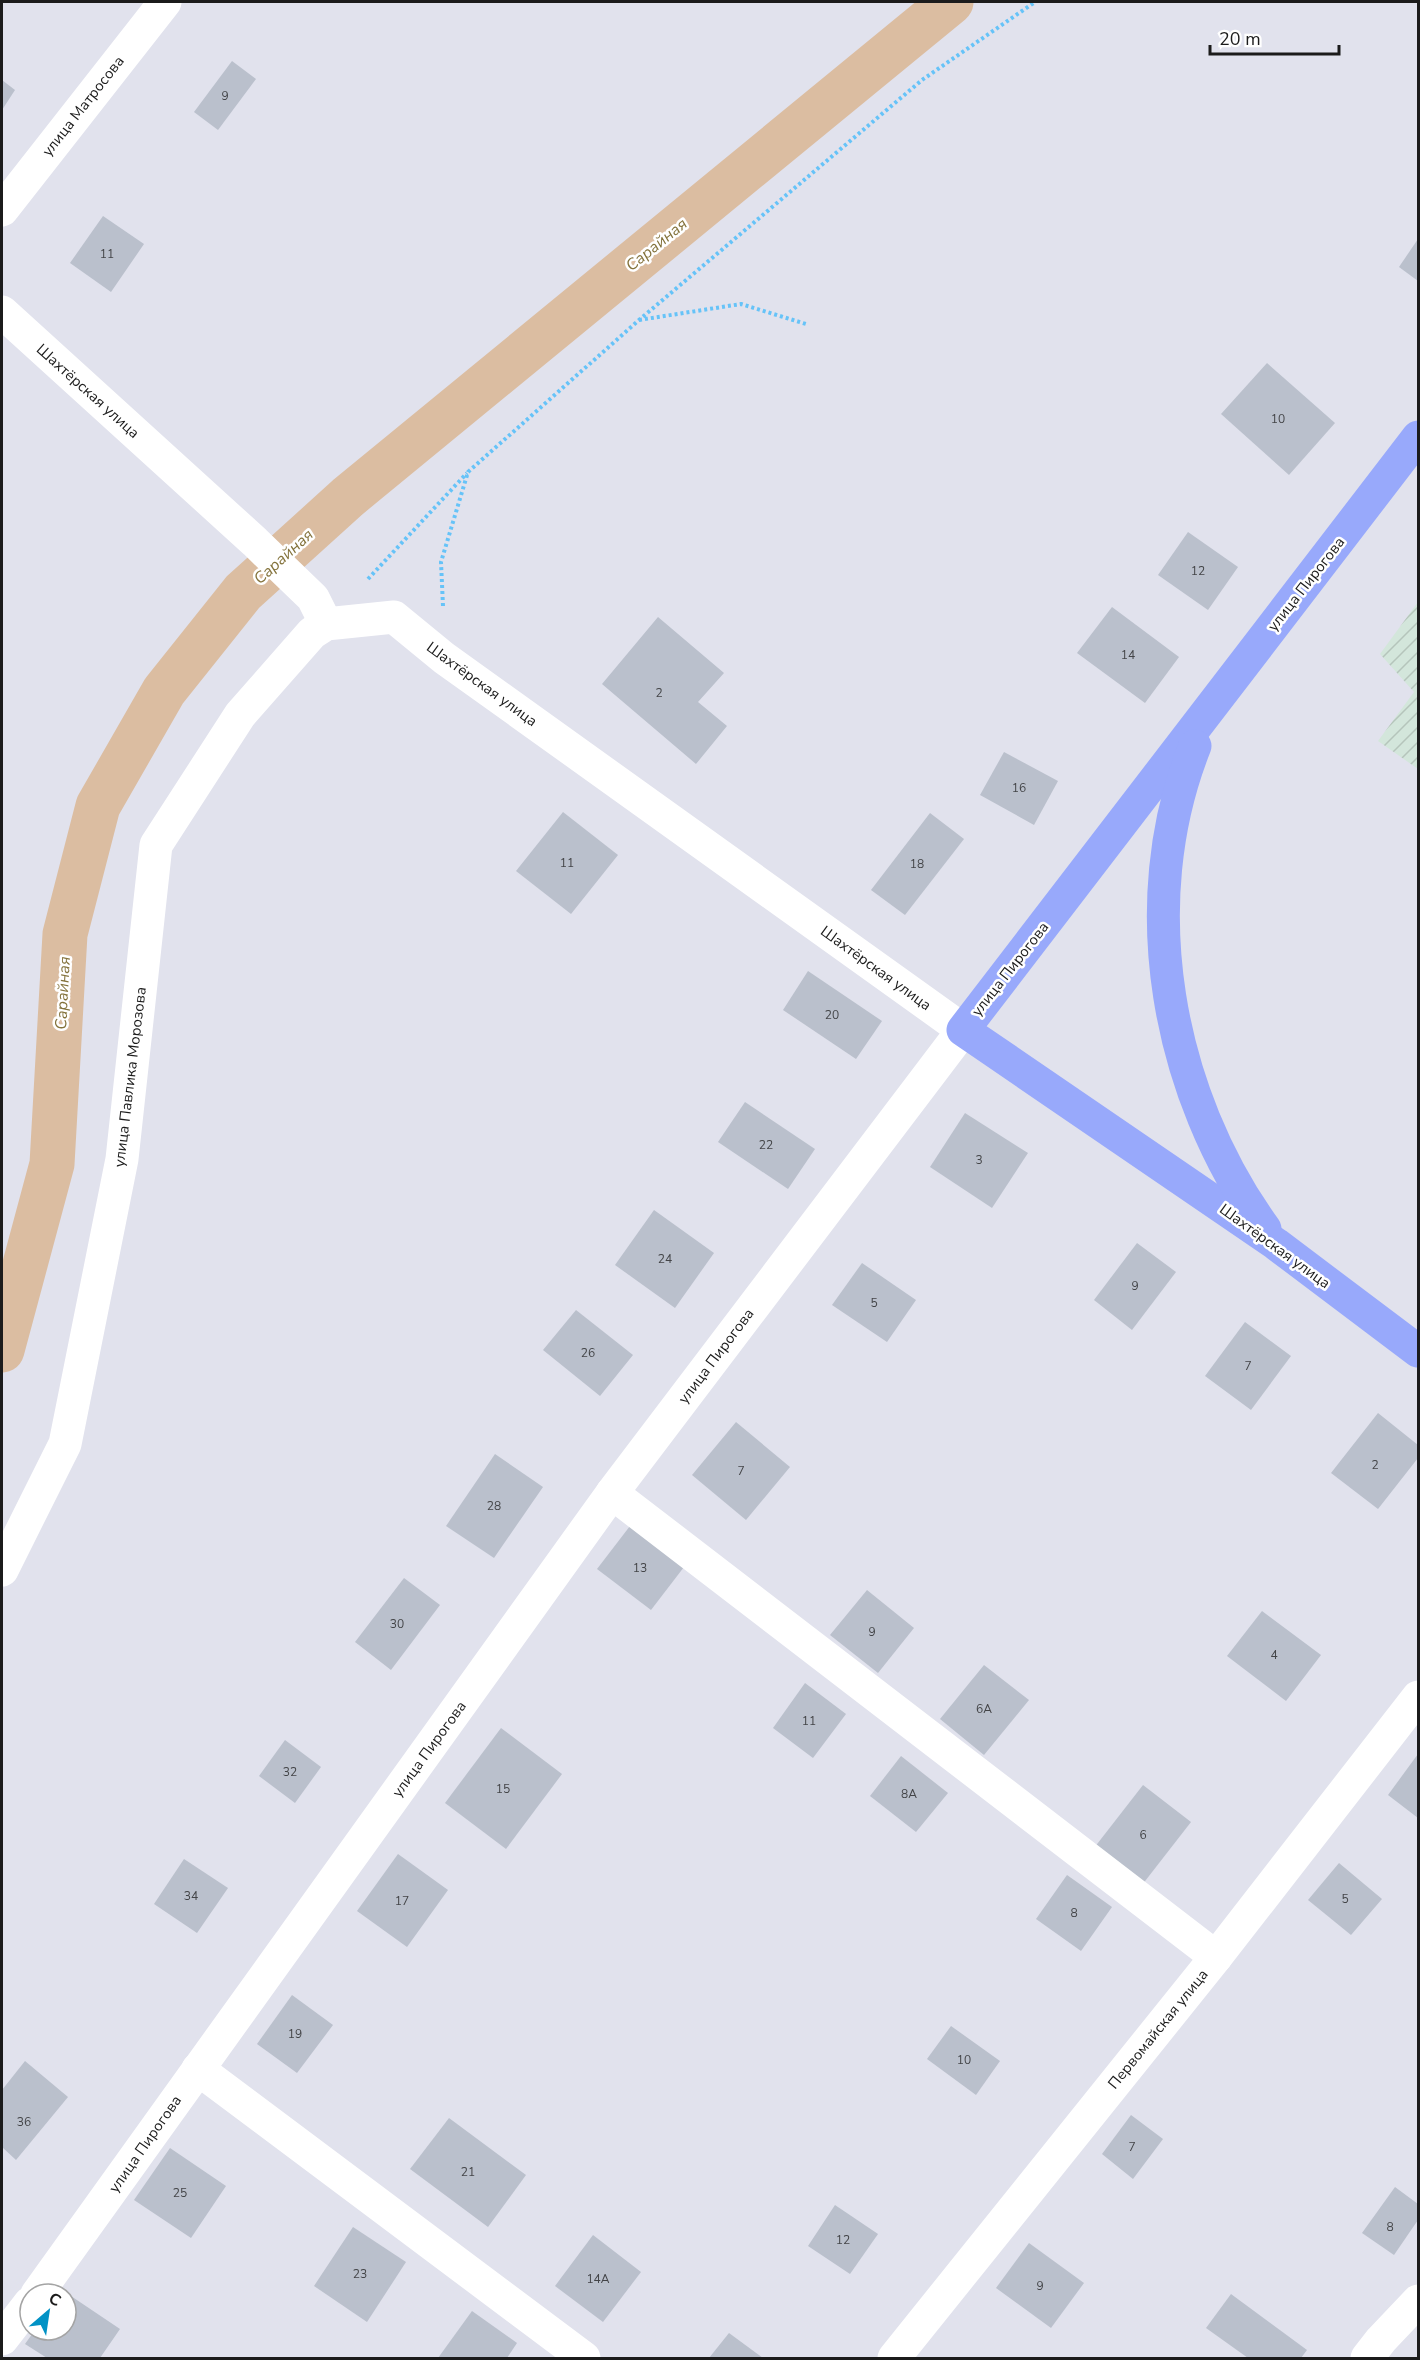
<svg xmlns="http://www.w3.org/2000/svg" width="1420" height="2360" viewBox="0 0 1420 2360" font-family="'Nunito Sans',sans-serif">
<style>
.industrial{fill:url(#industrial-furrows)}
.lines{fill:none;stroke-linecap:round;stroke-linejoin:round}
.canal{stroke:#dbbda1;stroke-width:45}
.building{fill:#bac0cc}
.path{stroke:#66c3f8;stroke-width:4;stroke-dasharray:3 3;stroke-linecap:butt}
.minor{stroke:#fff;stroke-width:33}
.major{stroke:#98a9fb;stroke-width:33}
.labels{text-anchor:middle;stroke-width:5;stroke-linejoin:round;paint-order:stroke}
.number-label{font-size:12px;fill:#434447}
.street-label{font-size:15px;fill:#1b1b1b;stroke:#fff}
.water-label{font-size:16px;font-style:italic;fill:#83723b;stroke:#fff}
</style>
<defs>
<pattern id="industrial-furrows" width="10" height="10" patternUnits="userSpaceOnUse" patternTransform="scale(1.5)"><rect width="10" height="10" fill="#d3e6db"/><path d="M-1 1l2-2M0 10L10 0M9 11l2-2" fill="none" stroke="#b5c5bb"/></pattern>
</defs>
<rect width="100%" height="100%" fill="#e1e2ed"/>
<path class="industrial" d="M1418,602V769L1378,741L1414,692L1380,654Z"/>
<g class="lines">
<path class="canal" d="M2,1350L52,1164L65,934L98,806L164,691L243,592L348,497L951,2"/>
</g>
<g class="building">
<path d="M232,61L256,79L218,130L194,112Z"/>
<path d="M2,80L15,90L2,110Z"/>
<path d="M103,216L144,244L111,292L70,263Z"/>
<path d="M1418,239V281L1399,267Z"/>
<path d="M1267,363L1335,423L1289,475L1221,414Z"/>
<path d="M1188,532L1238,567L1208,610L1158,575Z"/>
<path d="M1112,607L1179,657L1145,703L1077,653Z"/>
<path d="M658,617L724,673L698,702L727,726L696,764L602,684Z"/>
<path d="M1004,752L1058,781L1034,825L980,795Z"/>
<path d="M563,812L618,855L571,914L516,871Z"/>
<path d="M930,813L964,839L905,915L871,890Z"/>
<path d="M808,971L882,1021L856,1059L783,1010Z"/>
<path d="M745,1102L815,1149L788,1189L718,1142Z"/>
<path d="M965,1113L1028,1153L992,1208L930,1167Z"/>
<path d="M654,1210L714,1253L675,1308L615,1265Z"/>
<path d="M1137,1243L1176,1272L1132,1330L1094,1300Z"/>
<path d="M862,1263L916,1300L887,1342L832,1305Z"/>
<path d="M576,1310L633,1355L600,1396L543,1350Z"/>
<path d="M1245,1322L1291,1356L1251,1410L1205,1376Z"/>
<path d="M1378,1413L1418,1445V1458L1378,1509L1331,1473Z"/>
<path d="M736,1422L790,1467L746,1520L692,1475Z"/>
<path d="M495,1454L543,1487L494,1558L446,1526Z"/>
<path d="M630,1526L684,1567L651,1610L597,1569Z"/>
<path d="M404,1578L440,1605L391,1670L355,1642Z"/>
<path d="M867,1590L914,1628L878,1673L830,1635Z"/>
<path d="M1262,1611L1321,1655L1286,1701L1227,1656Z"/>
<path d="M984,1665L1029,1700L984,1755L940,1719Z"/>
<path d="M805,1683L846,1714L813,1758L773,1728Z"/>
<path d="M501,1728L562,1774L506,1849L445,1803Z"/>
<path d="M285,1740L321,1767L295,1803L259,1776Z"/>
<path d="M1418,1754V1818L1388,1795Z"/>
<path d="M901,1756L948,1793L916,1832L870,1796Z"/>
<path d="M1143,1785L1191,1822L1142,1885L1094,1848Z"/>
<path d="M398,1854L448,1890L407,1947L357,1911Z"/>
<path d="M184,1859L228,1888L197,1933L154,1904Z"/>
<path d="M1339,1863L1382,1899L1351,1935L1308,1900Z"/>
<path d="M1067,1875L1112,1907L1081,1951L1036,1919Z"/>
<path d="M292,1995L333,2025L297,2073L257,2044Z"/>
<path d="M951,2026L1000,2061L976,2095L927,2059Z"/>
<path d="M25,2061L68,2097L16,2160L2,2147V2090Z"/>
<path d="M1131,2115L1163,2139L1133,2179L1102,2154Z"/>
<path d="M449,2118L526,2175L488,2227L410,2169Z"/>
<path d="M170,2148L226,2186L191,2238L134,2200Z"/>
<path d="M1395,2187L1418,2204V2220L1394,2255L1362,2233Z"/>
<path d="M835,2205L878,2234L850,2274L808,2246Z"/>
<path d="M353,2227L406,2262L367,2322L314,2286Z"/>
<path d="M593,2235L641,2272L603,2322L555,2286Z"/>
<path d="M1029,2243L1084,2283L1051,2328L996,2288Z"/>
<path d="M62,2290L120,2329L100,2358H47L25,2344L35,2330H66V2294H59Z"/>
<path d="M1231,2294L1307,2350L1301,2358H1248L1206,2328Z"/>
<path d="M472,2311L517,2343L507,2358H438Z"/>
<path d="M729,2333L763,2358H709Z"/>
</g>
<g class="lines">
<g class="path">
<path d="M639,320L741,304L806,324"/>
<path d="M368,579L467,473"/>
<path d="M443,606L441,562L468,472L639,320L922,80L1035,2"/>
</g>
<g class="minor">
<path d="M2,210L165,2"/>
<path d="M2,312L255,542L313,598L326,624"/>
<path d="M612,1493L1216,1957"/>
<path d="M2,1570L65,1444L122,1159L156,845L240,715L312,633L326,624L394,617L444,658L963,1030L612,1493L37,2294"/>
<path d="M198,2069L584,2358"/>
<path d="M2,2339L30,2303"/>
<path d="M894,2358L1216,1957L1418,1697"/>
<path d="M1367,2358L1381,2340L1418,2301"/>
</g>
<g class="major">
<path d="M1418,437L963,1030L1276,1244L1418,1351"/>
<path d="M1195,746C1132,904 1167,1093 1265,1229"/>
</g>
</g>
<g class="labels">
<g class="number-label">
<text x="225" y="100">9</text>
<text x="107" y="258">11</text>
<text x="1278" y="423">10</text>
<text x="1198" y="575">12</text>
<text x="1128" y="659">14</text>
<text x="659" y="697">2</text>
<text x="1019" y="792">16</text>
<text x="567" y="867">11</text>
<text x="917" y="868">18</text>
<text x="832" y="1019">20</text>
<text x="766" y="1149">22</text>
<text x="979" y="1164">3</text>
<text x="665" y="1263">24</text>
<text x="1135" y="1290">9</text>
<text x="874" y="1307">5</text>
<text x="588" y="1357">26</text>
<text x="1248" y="1370">7</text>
<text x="1375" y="1469">2</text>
<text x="741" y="1475">7</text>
<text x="494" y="1510">28</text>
<text x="640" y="1572">13</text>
<text x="397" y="1628">30</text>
<text x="872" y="1636">9</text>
<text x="1274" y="1659">4</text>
<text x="984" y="1713">6А</text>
<text x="809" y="1725">11</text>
<text x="290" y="1776">32</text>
<text x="503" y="1793">15</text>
<text x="909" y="1798">8А</text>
<text x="1143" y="1839">6</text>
<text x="191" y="1900">34</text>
<text x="1345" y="1903">5</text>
<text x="402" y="1905">17</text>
<text x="1074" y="1917">8</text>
<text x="295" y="2038">19</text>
<text x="964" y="2064">10</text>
<text x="24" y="2126">36</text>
<text x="1132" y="2151">7</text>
<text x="468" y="2176">21</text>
<text x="180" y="2197">25</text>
<text x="1390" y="2231">8</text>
<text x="843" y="2244">12</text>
<text x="360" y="2278">23</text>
<text x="598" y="2283">14А</text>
<text x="1040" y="2290">9</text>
</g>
<g class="street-label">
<text transform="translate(83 106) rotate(-52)" y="5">улица Матросова</text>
<text transform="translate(88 391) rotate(42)" y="5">Шахтёрская улица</text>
<text transform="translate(1306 584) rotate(-52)" y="5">улица Пирогова</text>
<text transform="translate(482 684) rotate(36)" y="5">Шахтёрская улица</text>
<text transform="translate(876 968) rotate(36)" y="5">Шахтёрская улица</text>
<text transform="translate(1010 969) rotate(-52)" y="5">улица Пирогова</text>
<text transform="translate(130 1077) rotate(-83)" y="5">улица Павлика Морозова</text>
<text transform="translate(1275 1246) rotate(36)" y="5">Шахтёрская улица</text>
<text transform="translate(716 1356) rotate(-53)" y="5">улица Пирогова</text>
<text transform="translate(429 1749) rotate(-54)" y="5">улица Пирогова</text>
<text transform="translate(1158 2029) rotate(-51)" y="5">Первомайская улица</text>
<text transform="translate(145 2144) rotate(-55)" y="5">улица Пирогова</text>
</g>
<g class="water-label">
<text transform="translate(656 244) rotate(-39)" y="6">Сарайная</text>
<text transform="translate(283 556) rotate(-42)" y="6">Сарайная</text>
<text transform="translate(62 993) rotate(-87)" y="6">Сарайная</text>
</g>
</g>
<rect width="1420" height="2360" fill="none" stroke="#1b1b1b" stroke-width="6"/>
<g transform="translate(48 2312) rotate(29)"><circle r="28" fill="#ffffff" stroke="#a4a4a4" stroke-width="1.5"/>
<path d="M0-4.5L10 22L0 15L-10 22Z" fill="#0292c5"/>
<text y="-9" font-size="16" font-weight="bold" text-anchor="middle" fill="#1b1b1b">С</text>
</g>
<path d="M1210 45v9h129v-9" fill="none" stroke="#1b1b1b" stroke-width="3"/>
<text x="1219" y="45" font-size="18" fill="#1b1b1b" stroke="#ffffff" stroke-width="4.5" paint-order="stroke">20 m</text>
</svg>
